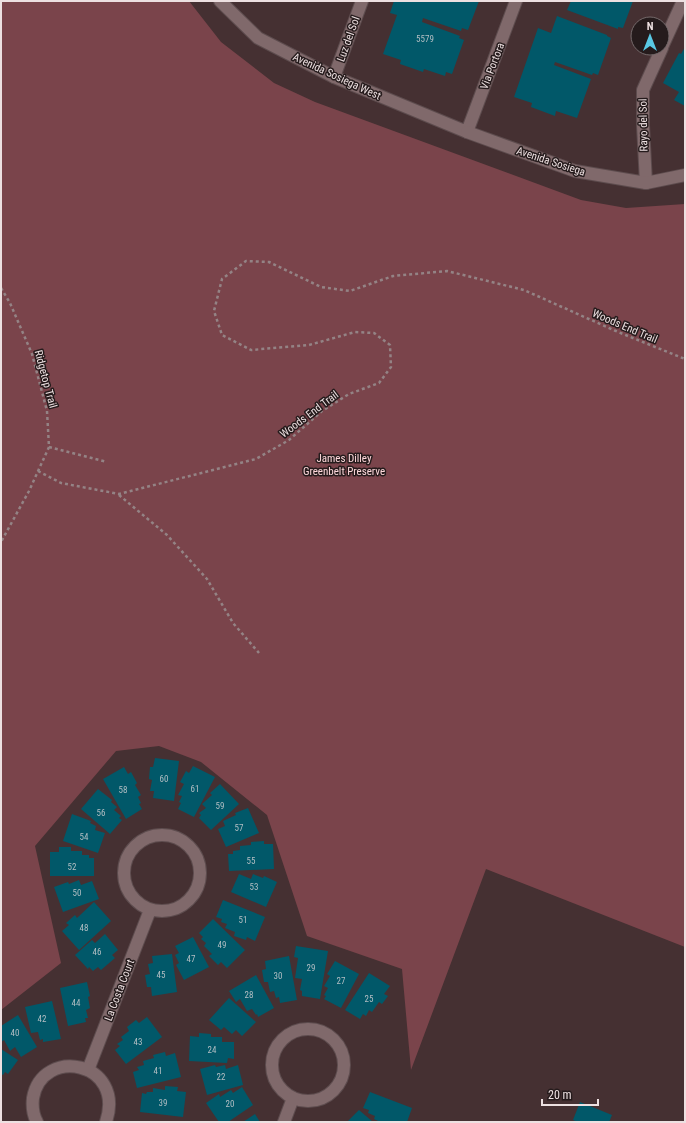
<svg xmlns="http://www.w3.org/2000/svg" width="686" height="1123" viewBox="0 0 686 1123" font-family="'Roboto Condensed',sans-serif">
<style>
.green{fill:#7a444b}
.building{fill:#015869}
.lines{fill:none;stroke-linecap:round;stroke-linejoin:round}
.street-casing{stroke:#5d4c4e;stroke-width:14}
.secondary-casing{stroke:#5d4c4e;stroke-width:14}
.path{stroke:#948385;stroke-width:2.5;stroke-dasharray:3 3;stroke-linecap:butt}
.street{stroke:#80696b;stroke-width:12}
.secondary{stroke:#80696b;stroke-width:12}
.labels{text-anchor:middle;stroke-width:3;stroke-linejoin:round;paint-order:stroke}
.number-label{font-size:9px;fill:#b2bec3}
.street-label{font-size:11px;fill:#ede0e1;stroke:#251b1c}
.park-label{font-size:11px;fill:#ffd9dc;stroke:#251b1c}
</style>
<rect width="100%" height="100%" fill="#453032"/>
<path class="green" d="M1,1H189L221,42L274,83L315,102L581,200L626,208L685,204V947L486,869L411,1070L402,969L307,936L267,815L201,762L159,746L116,751L35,846L61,963L1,1010Z"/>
<g class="building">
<path d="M394,1H479L468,30L462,28L461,31L423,18L422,22L460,36L459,38L464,40L452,74L446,72L445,76L424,69L423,72L400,64L401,60L383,54L397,15L390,13Z"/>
<path d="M571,1H633L623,28L618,27V29L567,10Z"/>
<path d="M557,16L607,35V36L611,38L598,75L593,73L592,75L555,62L554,65L591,79L577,118L556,111L555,116L531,107L532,103L514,97L538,28L551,33Z"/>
<path d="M685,47V106L674,100L679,92L663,83L679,53L681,54Z"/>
<path d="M155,758L179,761L174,801L153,798L154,791H150L152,780L149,779L150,767H153Z"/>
<path d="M193,766L215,777L194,817L178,809L181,803L179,802L182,796L178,795L184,784L180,782L186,771L189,773Z"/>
<path d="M124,767L128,774L131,772L137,783L135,785L141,795L138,797L141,803L139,804L142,809L126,819L103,779Z"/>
<path d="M220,784L239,804L211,830L199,818L201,815L199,813L206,808L202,804L212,795L210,793Z"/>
<path d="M98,789L112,800L111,802L117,807L114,810L121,816L119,818L122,820L110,834L81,809Z"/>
<path d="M248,808L259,833L226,847L218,829L225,826L223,821L236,815L235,813Z"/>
<path d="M72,814L91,821L90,823L96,826L95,830L105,833L98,853L63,841Z"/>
<path d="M264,841V844H273L274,869L229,871L228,854H233V851L240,850V846L251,845V842Z"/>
<path d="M59,847H71V851H82V855H89V858H94V876H50V852H59Z"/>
<path d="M239,874L251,879L253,874L263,878L264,876L277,882L266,907L231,892Z"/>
<path d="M79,880L81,885L92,881L99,899L63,912L54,887L68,882L69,884Z"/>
<path d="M223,900L265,917L255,941L247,937L246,940L234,936L235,932L225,928L227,924L221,922L222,919L216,917Z"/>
<path d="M94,902L111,921L79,950L62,931L69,925L66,923L75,915L77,918Z"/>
<path d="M213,919L245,950L227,968L221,962L218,965L209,956L212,954L204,946L206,943L201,939L203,937L199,933Z"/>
<path d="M105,934L118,950L112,955L115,958L101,970L98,967L93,971L89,967L88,969L75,955L92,940L95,943Z"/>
<path d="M193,937L209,967L184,980L176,965L179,963L175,955L179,953L175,946Z"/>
<path d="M296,946L328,951L320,999L302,996V991L300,990L302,979L295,978L298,958L294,957Z"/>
<path d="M172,954L177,992L152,996L151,987H147L145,975L150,974L148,964L153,963L152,956Z"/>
<path d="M289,956L297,1000L280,1003L279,997L276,998L274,991L270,992L268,982H264L262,970L266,969L265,961Z"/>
<path d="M335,961L359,974L341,1008L324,999L326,996L324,995L328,988L324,986L330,976L327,974Z"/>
<path d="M369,973L390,986L384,994L388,996L382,1004L379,1002L372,1012L369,1010L366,1016L363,1014L360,1019L345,1010Z"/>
<path d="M256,975L274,1008L258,1017L257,1014L256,1015L252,1009L247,1011L240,999L236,1002L229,991Z"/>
<path d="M87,982L90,996L88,997L90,1008L86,1010L88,1018H85L86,1022L68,1026L60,988Z"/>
<path d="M229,998L256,1022L242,1036L236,1030L232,1034L224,1027L221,1030L209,1020Z"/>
<path d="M52,1001L61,1039L43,1042V1039L40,1040L38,1032L31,1033L25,1007Z"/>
<path d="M18,1015L37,1047L21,1057L15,1047L10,1051L4,1040L1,1042V1026Z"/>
<path d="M147,1017L162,1037L126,1064L115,1050L120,1046L117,1044L123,1040L121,1037L129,1031L127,1027L136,1020L139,1023Z"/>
<path d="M199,1033L211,1034V1037H222V1042H234V1059L228,1058L227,1063L189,1061L190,1036L199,1037Z"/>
<path d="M1,1049L18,1060L8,1074L5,1072L3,1075L1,1074Z"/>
<path d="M165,1052L166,1056L175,1053L181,1077L137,1088L133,1072L139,1070L137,1067L144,1065L143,1061L154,1058L153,1055Z"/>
<path d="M215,1065L216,1067L225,1065L226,1069L238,1065L243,1085L207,1095L200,1069Z"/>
<path d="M165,1086L178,1087L177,1091L186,1092L183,1117L140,1112L142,1093L146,1094L147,1092H153V1088L165,1090Z"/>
<path d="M242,1087L253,1105L228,1122H219L206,1103L219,1094L220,1097L231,1090L233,1093Z"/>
<path d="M370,1092L412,1108L407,1122H380L374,1119L375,1116L368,1113L369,1110L363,1108Z"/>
<path d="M580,1102L612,1115L609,1122H578L573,1120Z"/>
<path d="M359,1110L373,1122H347Z"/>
<path d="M255,1114L260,1122H243Z"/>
</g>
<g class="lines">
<g class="street-casing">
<g id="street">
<path d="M220,1L258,38L334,77L467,132L516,1"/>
<path d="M662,47L683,1"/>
<path d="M334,77L362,1"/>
<path d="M646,183L643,125V90L662,48"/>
<circle cx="162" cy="873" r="38"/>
<circle cx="308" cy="1065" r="36"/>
<path d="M88,1070L150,910"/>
<path d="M37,1122C33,1115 32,1107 33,1098C42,1046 126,1061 106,1122"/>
<path d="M284,1122L293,1098"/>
</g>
</g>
<g class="secondary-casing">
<path id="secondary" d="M467,132L575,171L646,183L685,175"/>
</g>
<g class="path">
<path d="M1,288L10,303L32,354L47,411L49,447L29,491L1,542"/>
<path d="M49,447L107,462"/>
<path d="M38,471L61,483L119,494L256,459L289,440L322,411L349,394L379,383L391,367L390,345L374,333L355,332L309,345L251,350L222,335L214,311L222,279L246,261L269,262L321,287L350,291L393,276L447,271L524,290L618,332L685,359"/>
<path d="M119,495L167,535L207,579L233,623L259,653"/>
</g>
<use href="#street" class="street"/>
<use href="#secondary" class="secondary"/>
</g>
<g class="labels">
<g class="number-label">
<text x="425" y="42">5579</text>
<text x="164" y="782">60</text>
<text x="195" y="792">61</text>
<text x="123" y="793">58</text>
<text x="220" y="809">59</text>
<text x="101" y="816">56</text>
<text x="239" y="831">57</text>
<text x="84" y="840">54</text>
<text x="251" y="864">55</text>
<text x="72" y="870">52</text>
<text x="254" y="890">53</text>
<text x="77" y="896">50</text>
<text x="243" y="923">51</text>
<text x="84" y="931">48</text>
<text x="222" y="948">49</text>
<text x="97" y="955">46</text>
<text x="191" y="962">47</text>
<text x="311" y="971">29</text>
<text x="161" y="978">45</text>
<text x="278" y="979">30</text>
<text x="341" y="984">27</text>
<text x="249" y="998">28</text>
<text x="369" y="1002">25</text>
<text x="76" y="1006">44</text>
<text x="42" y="1022">42</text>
<text x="15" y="1036">40</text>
<text x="138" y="1045">43</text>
<text x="212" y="1053">24</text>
<text x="158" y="1074">41</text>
<text x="221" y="1080">22</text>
<text x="163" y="1106">39</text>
<text x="230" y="1107">20</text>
</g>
<g class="street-label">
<text transform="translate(348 39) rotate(-70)" y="4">Luz del Sol</text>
<text transform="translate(492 66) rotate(-69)" y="4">Via Portora</text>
<text transform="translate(337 76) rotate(25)" y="4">Avenida Sosiega West</text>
<text transform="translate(643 125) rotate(-91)" y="4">Rayo del Sol</text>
<text transform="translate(551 161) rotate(18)" y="4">Avenida Sosiega</text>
<text transform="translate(625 326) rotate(23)" y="4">Woods End Trail</text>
<text transform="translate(46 379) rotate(75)" y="4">Ridgetop Trail</text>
<text transform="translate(309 414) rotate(-37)" y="4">Woods End Trail</text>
<text transform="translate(119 990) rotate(-69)" y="4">La Costa Court</text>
</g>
<g class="park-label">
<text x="344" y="462">James Dilley<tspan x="344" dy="13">Greenbelt Preserve</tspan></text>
</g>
</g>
<rect width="686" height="1123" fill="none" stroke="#ede0e1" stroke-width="4"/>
<g transform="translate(650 36)"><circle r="19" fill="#251b1c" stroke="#756a6b"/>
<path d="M0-3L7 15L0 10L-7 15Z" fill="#59c8e4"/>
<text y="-6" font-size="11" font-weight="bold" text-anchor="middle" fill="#ede0e1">N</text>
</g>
<path d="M542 1099v6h56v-6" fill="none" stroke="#ede0e1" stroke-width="2"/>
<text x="548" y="1099" font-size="12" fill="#ede0e1" stroke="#251b1c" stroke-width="3" paint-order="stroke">20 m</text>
</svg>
